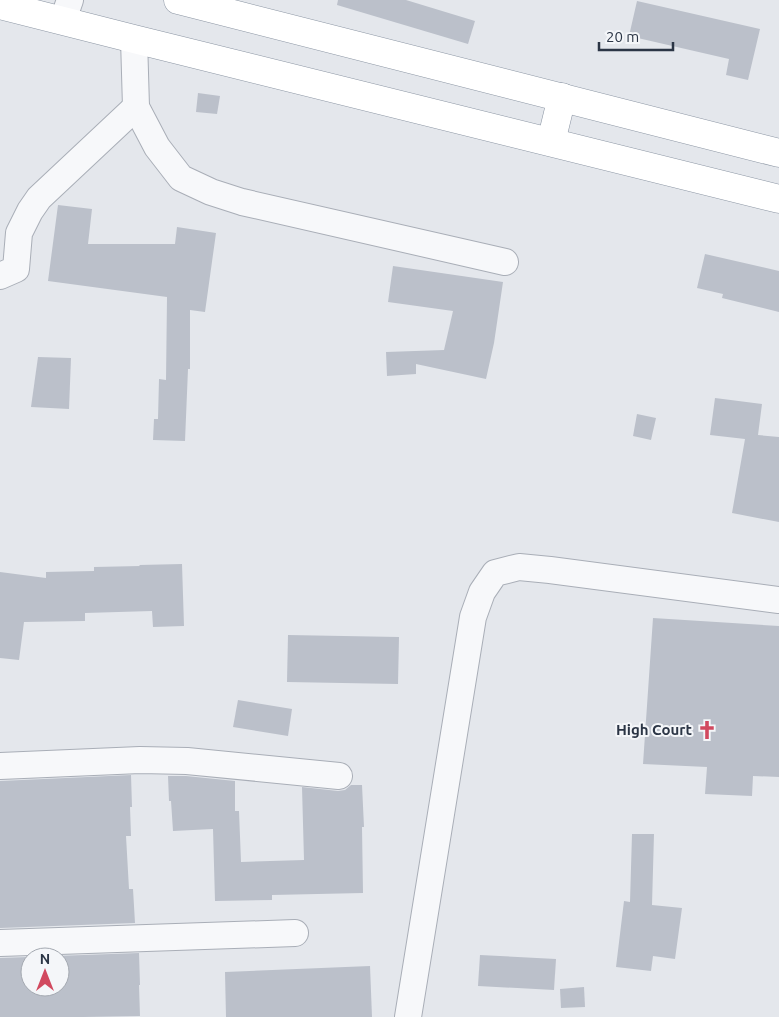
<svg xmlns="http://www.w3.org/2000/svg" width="779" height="1017" viewBox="0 0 779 1017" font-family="Ubuntu,sans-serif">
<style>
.building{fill:#bbc0ca;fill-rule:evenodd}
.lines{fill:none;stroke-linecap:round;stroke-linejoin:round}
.minor-casing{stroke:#a9aeb7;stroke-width:28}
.highway-casing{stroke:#8b95a3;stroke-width:29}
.minor{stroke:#f7f8fa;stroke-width:26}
.highway{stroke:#fff;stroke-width:28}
.labels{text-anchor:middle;stroke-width:4;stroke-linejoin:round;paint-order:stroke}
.poi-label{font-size:15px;font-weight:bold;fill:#2b3545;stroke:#f4f6f9;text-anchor:end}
</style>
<rect width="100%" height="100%" fill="#e4e7ec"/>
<g class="building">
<path d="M338,0H406L475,21L468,44L337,5Z"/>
<path d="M637,1L760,29L748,80L726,75L729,59L629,36Z"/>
<path d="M198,93L220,96L217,114L196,112Z"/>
<path d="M58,205L92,209L88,244H175L177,227L216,233L205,312L190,310V369H188L185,441L153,440L154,419H158L159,379L166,380L167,297L48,281Z"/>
<path d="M705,254L779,271V312L722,298L723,294L697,288Z"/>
<path d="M393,266L503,282L494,343L486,379L416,364V374L387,376L386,352L444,350L453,311L388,302Z"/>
<path d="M38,357L71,358L69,409L31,407Z"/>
<path d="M715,398L762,404L758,435L779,437V522L732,513L745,439L710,435Z"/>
<path d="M637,414L656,418L651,440L633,436Z"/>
<path d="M182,564L184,626L153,627L152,611L85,613V621L24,622L19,660L0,658V572L46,578V572L94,571V567L140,566L139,565Z"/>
<path d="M653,618L779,626V777L753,776L752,796L705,794L707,767L643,764Z"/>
<path d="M288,635L399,637L398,684L287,682Z"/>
<path d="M238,700L292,709L288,736L233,727Z"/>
<path d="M131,775L132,807H130L131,836H126L129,889H133L135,923L0,928V781Z"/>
<path d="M168,776H186L235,781V811H239L241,862L304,860L302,787L338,791L345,790L351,785H362L364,827H362L363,893L272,895V900L215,901L213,829L173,831L171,801H169Z"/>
<path d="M632,834H654L652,905L682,908L675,959L653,956L651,971L616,967L624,901L630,902Z"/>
<path d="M139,953L140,985H139L140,1016L83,1017H0V958ZM30,957H60V987H30Z"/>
<path d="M480,955L556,959L554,990L478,986Z"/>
<path d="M370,966L372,1017H226L225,972Z"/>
<path d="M584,987L585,1007L561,1008L560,989Z"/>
</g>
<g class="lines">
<g class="minor-casing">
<g id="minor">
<path d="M63,20L70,0"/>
<path d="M134,39L136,107L157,147L181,178L211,192L242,202L505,262"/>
<path d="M0,276L16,269L19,233L30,211L39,198L136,107"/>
<path d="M0,766L140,760L187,761L339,776"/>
<path d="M0,943L295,933"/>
<path d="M408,1017L473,617L482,592L495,573L519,567L550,570L779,600"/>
</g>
</g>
<g class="highway-casing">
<g id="highway">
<path d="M178,0L779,153"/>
<path d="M0,5L134,39L779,199"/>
<path d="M551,142L562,97"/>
</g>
</g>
<use href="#minor" class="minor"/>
<use href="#highway" class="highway"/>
</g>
<defs>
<g id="church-bare" transform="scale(1.5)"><path d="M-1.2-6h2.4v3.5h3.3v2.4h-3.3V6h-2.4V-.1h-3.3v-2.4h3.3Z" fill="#d1495f" stroke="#f4f6f9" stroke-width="2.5" paint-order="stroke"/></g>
</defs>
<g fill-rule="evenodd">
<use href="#church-bare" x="707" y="730"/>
</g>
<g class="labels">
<g class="poi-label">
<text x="692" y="735">High Court</text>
</g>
</g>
<g transform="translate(45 972)"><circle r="24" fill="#f4f6f9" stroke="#a4a9b1"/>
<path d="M0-4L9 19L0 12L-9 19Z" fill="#d1495f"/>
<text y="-8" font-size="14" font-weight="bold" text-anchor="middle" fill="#2b3545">N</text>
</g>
<path d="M599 42v8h74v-8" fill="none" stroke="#2b3545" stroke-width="2.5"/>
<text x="606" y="42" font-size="15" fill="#2b3545" stroke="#f4f6f9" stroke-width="4" paint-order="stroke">20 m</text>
</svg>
